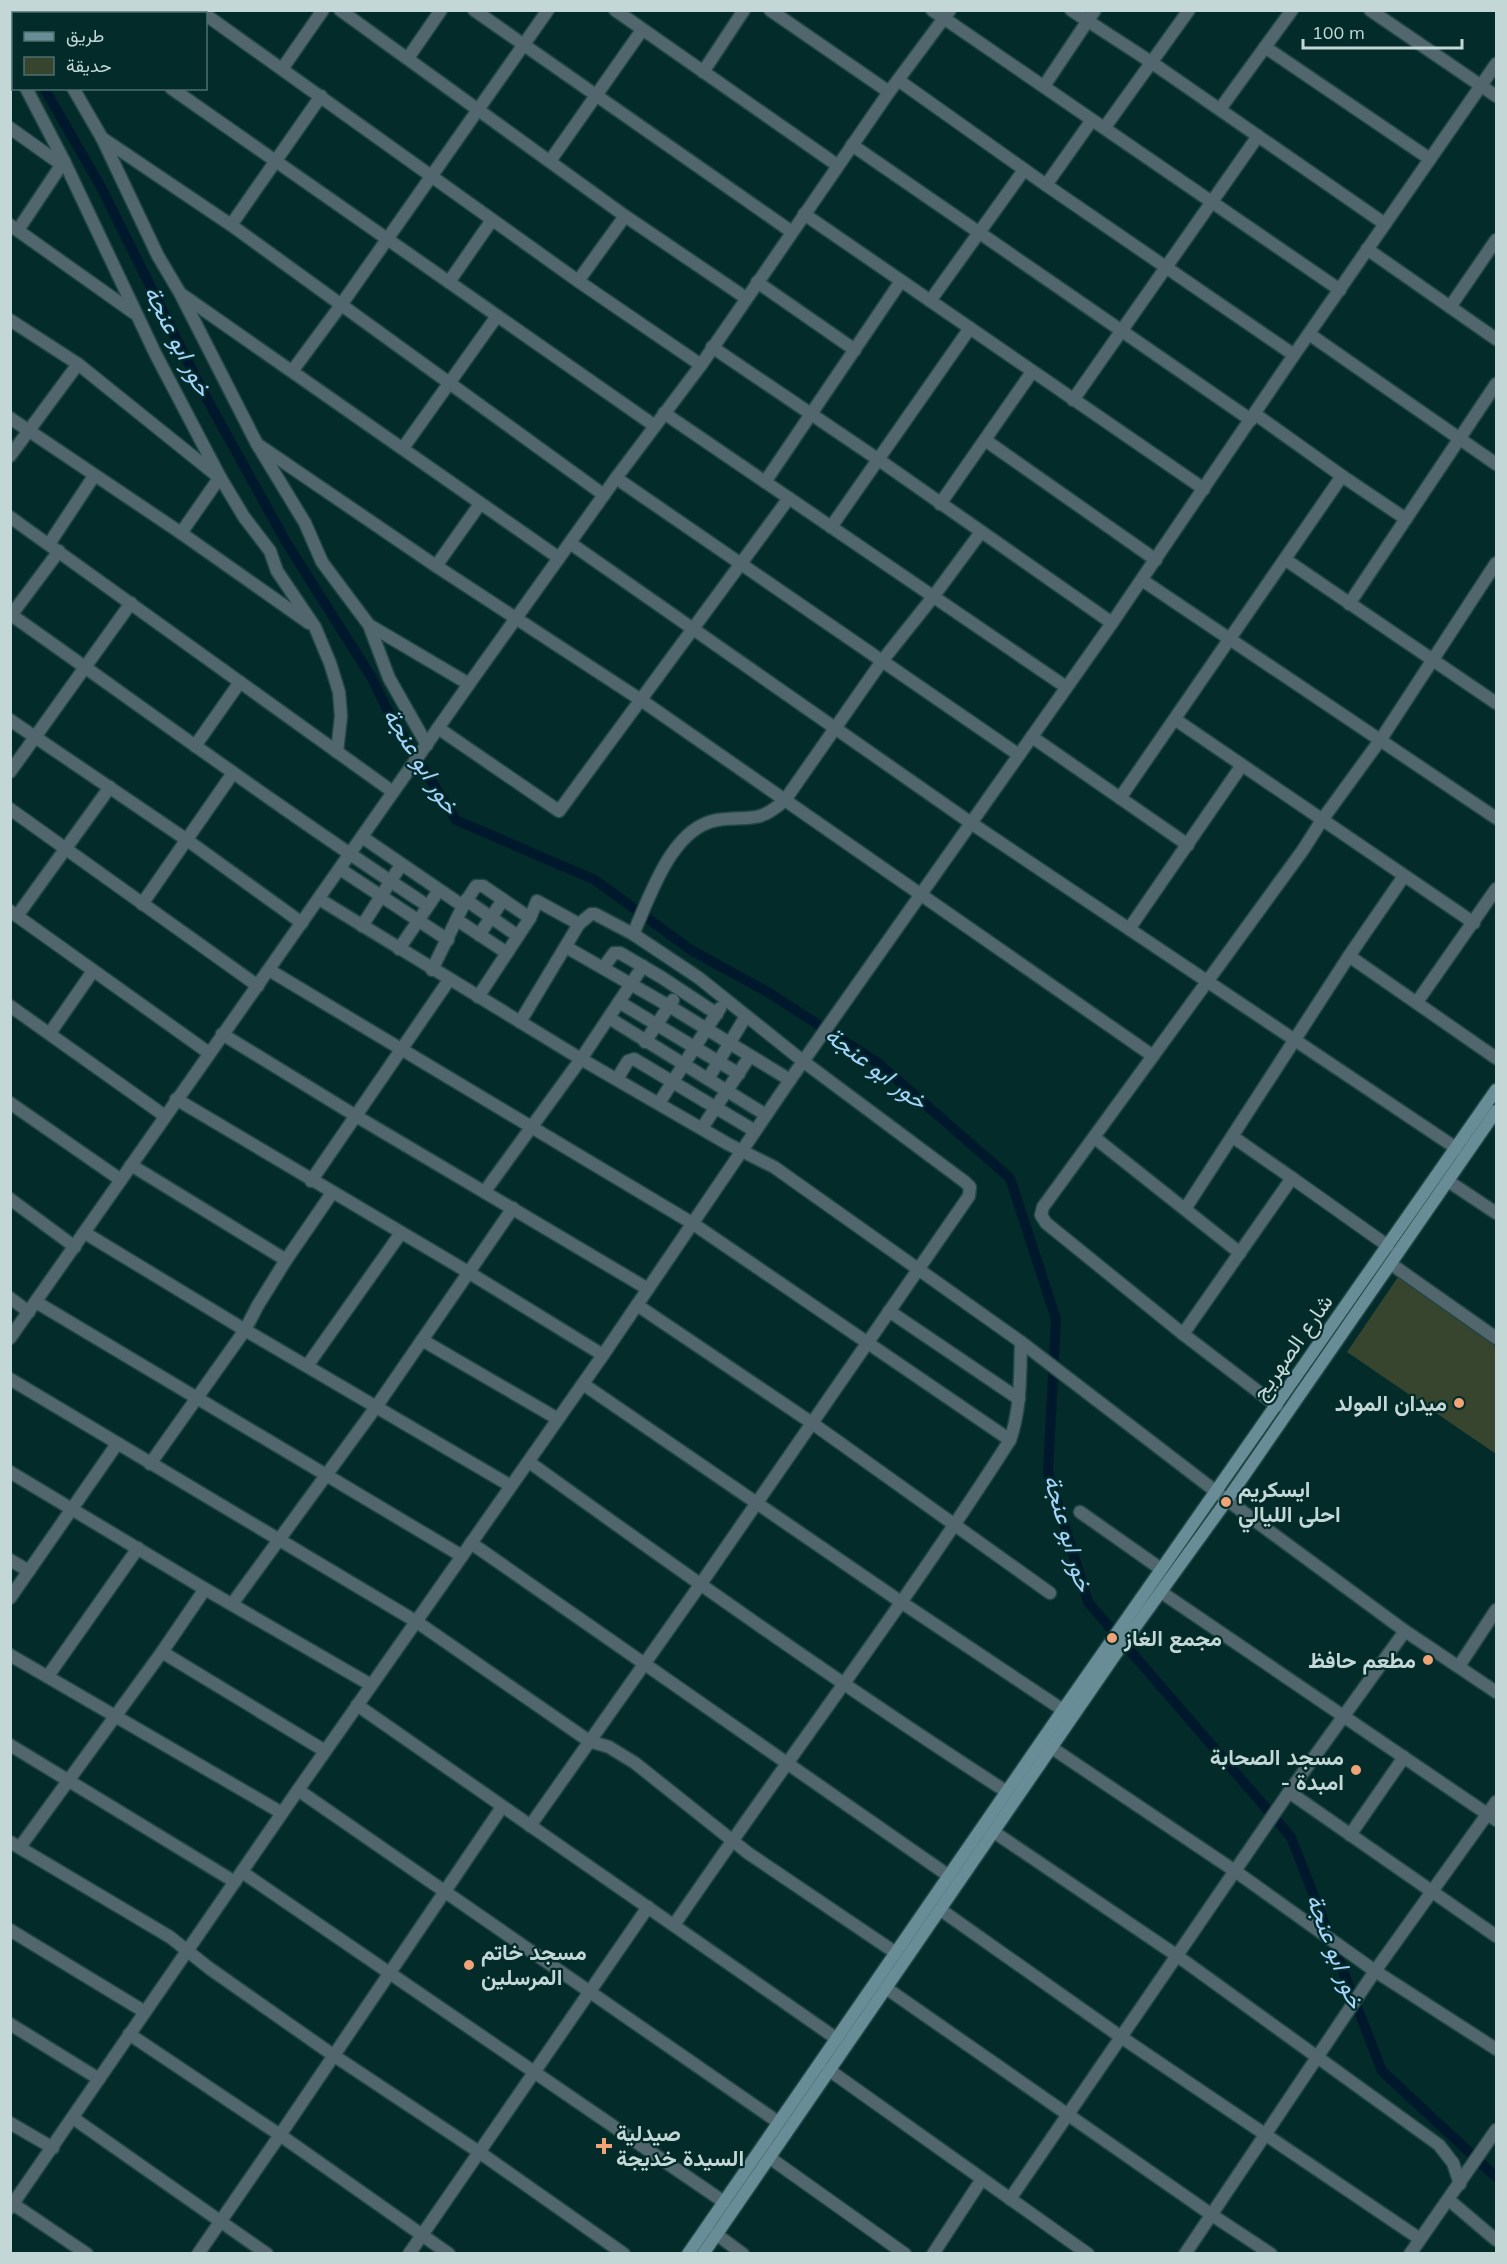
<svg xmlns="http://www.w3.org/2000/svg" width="1507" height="2264" viewBox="0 0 1507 2264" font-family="Mulish,Vazirmatn,sans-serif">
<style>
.green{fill:#37452e}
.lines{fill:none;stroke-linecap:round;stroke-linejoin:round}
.canal{stroke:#00182b;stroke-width:10}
.minor-casing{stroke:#214745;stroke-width:15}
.tertiary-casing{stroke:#214745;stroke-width:15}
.secondary-casing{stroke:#214745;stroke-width:15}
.minor{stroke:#51676d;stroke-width:12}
.tertiary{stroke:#51676d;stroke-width:12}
.secondary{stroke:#698d97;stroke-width:12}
.poi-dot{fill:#efa377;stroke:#022b29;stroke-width:2}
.labels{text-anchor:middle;stroke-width:4.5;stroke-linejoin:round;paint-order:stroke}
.street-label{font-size:22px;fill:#c3d8d6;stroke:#022b29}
.poi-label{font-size:22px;font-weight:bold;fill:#c3d8d6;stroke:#022b29;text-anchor:start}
.water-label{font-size:24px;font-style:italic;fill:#a5d4fc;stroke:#022b29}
</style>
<rect width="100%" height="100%" fill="#022b29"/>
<path class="green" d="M1398,1277L1496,1347V1454L1347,1352Z"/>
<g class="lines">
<g class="canal">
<path d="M10,29L14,34"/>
<path d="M44,88L101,187L201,388L286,542L372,678L391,717L456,820L595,880L691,950L766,991L878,1063L1010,1178L1056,1319L1048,1472L1088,1602L1291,1837L1382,2071L1496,2177"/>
</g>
<g class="minor-casing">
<g id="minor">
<path d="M29,10L31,14"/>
<path d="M60,10L65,14"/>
<path d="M340,10L625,216L746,298"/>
<path d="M474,10L792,232"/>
<path d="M615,10L837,165"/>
<path d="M932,10L1340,290"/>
<path d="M1071,10L1151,62L1385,224"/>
<path d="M206,15L578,281L701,365"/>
<path d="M1265,47L1430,159"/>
<path d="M408,58L441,10"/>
<path d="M10,63L14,68"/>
<path d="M282,69L323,10"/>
<path d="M703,72L744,10"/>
<path d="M898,80L1046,185L1294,355"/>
<path d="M1044,86L1095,10"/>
<path d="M26,88L64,161L156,355L220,477L244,517L270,551L277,571L315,627L330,663L339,692L341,716L337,752"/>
<path d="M73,88L102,138L158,256L180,293L257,444L305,523L322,562L369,625L389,678L427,745"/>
<path d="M171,88L655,426"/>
<path d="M1220,109L1292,10"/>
<path d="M1105,127L1189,10"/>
<path d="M10,128L62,165"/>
<path d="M102,138L231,225L604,495"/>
<path d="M852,145L1251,420"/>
<path d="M550,161L642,30"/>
<path d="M1046,185L1092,120"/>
<path d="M804,214L1204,489"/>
<path d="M10,225L134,313"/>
<path d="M231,225L321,96"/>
<path d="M18,230L64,161"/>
<path d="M1367,249L1496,339"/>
<path d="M578,281L625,216"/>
<path d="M449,282L492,220"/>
<path d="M757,282L855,350"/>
<path d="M181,294L559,558"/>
<path d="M930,301L1024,170"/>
<path d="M1450,307L1496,240"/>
<path d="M10,320L78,364L216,475"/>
<path d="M1309,334L1496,464"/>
<path d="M712,347L879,460L1112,623"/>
<path d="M293,370L341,305L548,10"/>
<path d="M1073,400L1258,136"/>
<path d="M664,413L1066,687"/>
<path d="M10,418L181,533L309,623"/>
<path d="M985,440L1156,560"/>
<path d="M257,444L436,566L641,700L1153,1056"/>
<path d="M403,448L497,316"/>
<path d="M10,456L78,364"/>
<path d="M1342,476L1406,519"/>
<path d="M616,478L1019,755"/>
<path d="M765,482L901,281"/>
<path d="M940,504L1032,372"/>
<path d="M10,517L393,792"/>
<path d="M831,527L970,328"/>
<path d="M181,533L220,477"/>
<path d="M570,543L971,823L1456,1148"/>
<path d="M49,544L94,476"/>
<path d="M1286,560L1496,703"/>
<path d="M436,566L480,504"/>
<path d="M1142,580L1496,818"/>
<path d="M1349,604L1496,384"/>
<path d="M10,614C149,712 286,813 428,906"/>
<path d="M12,614L59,551"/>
<path d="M369,625L469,684"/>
<path d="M10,720L187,840L302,923"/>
<path d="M1176,720L1474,923"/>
<path d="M438,728L559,811L789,498"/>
<path d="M1032,737L1188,845"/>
<path d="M195,746L240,682"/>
<path d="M10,772L131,603"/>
<path d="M1120,798L1342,476L1255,414"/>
<path d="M10,809L258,986"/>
<path d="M362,837L463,906"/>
<path d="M340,869L448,940"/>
<path d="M319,899L581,1059L728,1144L774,1167L1021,1342L1227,1500L1405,1631L1496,1692"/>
<path d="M466,900L518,936"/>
<path d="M142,904L233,773"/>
<path d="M10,911L209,1053"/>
<path d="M17,916L110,787"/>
<path d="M457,920L507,953"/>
<path d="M362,926L401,865"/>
<path d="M1129,929L1242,765"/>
<path d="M633,934C650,897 671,828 717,820C750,815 757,825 785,800L882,661L933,597L981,532"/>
<path d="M479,935L503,900"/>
<path d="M566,947L669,1006L790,1080"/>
<path d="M399,949L439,890"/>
<path d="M1349,956L1496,1058"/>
<path d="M603,968L614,953H620L661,977L717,1014"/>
<path d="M269,970L692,1223L1010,1440"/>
<path d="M432,970L463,906L476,886H483L530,918"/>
<path d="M478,997L530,918L537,901L579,924"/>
<path d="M619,1002L739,1074"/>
<path d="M1417,1002L1496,889"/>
<path d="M10,1006L165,1116"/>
<path d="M609,1018L766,1115"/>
<path d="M520,1022L579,924L591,914H595L633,934L699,978L804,1062L965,1182L970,1187L969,1196L700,1585L530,1826"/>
<path d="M50,1033L93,971"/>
<path d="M222,1034L356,1116L648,1289"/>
<path d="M645,1042L673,1000"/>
<path d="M617,1079L628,1061L634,1059L755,1131"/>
<path d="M708,1079L746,1016"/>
<path d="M176,1099L468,1272L603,1355"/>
<path d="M10,1103L121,1180"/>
<path d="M659,1103L720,1008"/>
<path d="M702,1128L750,1056"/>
<path d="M1095,1138L1240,1253"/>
<path d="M131,1165L286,1260"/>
<path d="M1292,1178L1388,1246"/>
<path d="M311,1181L449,980"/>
<path d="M1448,1181L1496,1213"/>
<path d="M485,1191L581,1059L643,966"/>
<path d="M10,1199L75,1247"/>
<path d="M1185,1209L1349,956L1404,876"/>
<path d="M85,1233L245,1330L511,1486"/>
<path d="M1391,1264L1496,1338"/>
<path d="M10,1298L29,1312"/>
<path d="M36,1302L462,1556"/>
<path d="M637,1305L812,1423L1050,1593"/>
<path d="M889,1311L1019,1399"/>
<path d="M1183,1334L1292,1178L1233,1137"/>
<path d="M422,1340L558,1419"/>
<path d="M307,1366L401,1233"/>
<path d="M10,1379L417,1622L589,1741L609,1747L635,1763L748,1853L896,1953"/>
<path d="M583,1384L901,1602L1063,1710"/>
<path d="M1277,1406L1183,1334L1046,1223L1041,1215L1043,1207L1303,850L1322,820L1381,739L1496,563"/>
<path d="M529,1462C686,1575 844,1687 1007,1792"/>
<path d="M150,1464L245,1330L258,1305L286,1260L332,1193"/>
<path d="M10,1472L205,1589L371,1685"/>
<path d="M1080,1512L1161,1569"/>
<path d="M471,1543L949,1876"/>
<path d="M10,1560L29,1571"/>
<path d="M1161,1592L1496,1820"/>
<path d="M10,1598L117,1444"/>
<path d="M232,1604L376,1407L513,1208"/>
<path d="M162,1652L325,1751"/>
<path d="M10,1655L282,1813"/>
<path d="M1459,1666L1496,1610"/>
<path d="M48,1676L138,1548"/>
<path d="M357,1705L837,2039"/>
<path d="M10,1745L235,1882"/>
<path d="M1052,1748L1235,1871L1375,1971L1496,2049"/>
<path d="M298,1790L778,2122"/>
<path d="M1289,1792L1496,1936"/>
<path d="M994,1832L1176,1955L1439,2145L1453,2163L1460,2184"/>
<path d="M1350,1835L1404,1757"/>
<path d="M10,1842L170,1937L209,1968L333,2055L479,2152L624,2254"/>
<path d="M20,1847L162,1652L205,1589"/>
<path d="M242,1872L724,2202"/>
<path d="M941,1910L1121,2037L1420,2239"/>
<path d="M674,1925C785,1762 904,1606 1010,1440C1021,1409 1020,1375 1021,1342"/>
<path d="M10,1930L145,2012"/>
<path d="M886,1988L1212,2215L1271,2254"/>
<path d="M10,2024L99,2079"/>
<path d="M129,2034L280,2135L449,2254"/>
<path d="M829,2070L1088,2254"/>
<path d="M73,2118L267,2254"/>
<path d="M10,2123L53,2148"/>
<path d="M770,2158L905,2254"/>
<path d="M1010,2199L1289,1792L1405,1631"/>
<path d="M1449,2200L1496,2240"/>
<path d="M13,2204L87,2254"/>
<path d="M716,2234L743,2254"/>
<path d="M198,2254L280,2135L502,1807"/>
<path d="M409,2254L648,1907"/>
<path d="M933,2254L982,2179"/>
<path d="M1185,2254L1375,1971L1496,1802"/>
</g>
</g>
<g class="tertiary-casing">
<g id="tertiary">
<path d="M770,10L889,92L950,10"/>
<path d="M1370,10L1496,96"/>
<path d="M10,1338L469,684L616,478L701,365L889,92"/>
<path d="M10,2208L298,1790L603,1355L790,1080L1112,623L1294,355L1496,64"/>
<path d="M1410,2254L1496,2130"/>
</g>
</g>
<g class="secondary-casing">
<g id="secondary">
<path d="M688,2254L1063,1710L1496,1090"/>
<path d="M703,2254L1115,1655L1227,1500L1496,1111"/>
</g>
</g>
<use href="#minor" class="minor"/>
<use href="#tertiary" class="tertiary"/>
<use href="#secondary" class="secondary"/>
</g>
<g class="poi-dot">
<circle cx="1459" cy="1403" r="6"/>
<circle cx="1226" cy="1502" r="6"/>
<circle cx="1112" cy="1638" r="6"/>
<circle cx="1428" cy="1660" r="6"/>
<circle cx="1356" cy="1770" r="6"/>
<circle cx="469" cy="1965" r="6"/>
<path d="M601 2137h6v6h6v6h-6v6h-6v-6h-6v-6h6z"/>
</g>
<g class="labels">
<g class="street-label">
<text transform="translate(1292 1347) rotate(-55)" y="8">شارع الصهريج</text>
</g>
<g class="poi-label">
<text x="1447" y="1411" text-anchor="end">ميدان المولد</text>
<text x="1238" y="1497">ايسكريم<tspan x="1238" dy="25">احلى الليالي</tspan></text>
<text x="1124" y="1646">مجمع الغاز</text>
<text x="1416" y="1668" text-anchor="end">مطعم حافظ</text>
<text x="1344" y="1765" text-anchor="end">مسجد الصحابة<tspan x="1344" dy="25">- امبدة</tspan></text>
<text x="481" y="1960">مسجد خاتم<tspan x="481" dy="25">المرسلين</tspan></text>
<text x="616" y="2141">صيدلية<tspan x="616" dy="25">السيدة خديجة</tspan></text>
</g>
<g class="water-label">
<text transform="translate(178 341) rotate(63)" y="8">خور ابو عنجة</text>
<text transform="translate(421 761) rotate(58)" y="8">خور ابو عنجة</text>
<text transform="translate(876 1068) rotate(37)" y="8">خور ابو عنجة</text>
<text transform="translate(1068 1533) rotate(74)" y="8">خور ابو عنجة</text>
<text transform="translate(1335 1951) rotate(69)" y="8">خور ابو عنجة</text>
</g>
</g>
<rect width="1507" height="2264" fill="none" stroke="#c3d8d6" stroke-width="24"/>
<rect x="12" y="12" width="195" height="78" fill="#022b29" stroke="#4f706e" stroke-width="1.5"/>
<rect x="24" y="32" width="30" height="9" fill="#698d97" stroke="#4f706e" stroke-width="1.5"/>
<text x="66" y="42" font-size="18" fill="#c3d8d6">طريق</text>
<rect x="24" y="57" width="30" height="18" fill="#37452e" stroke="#4f706e" stroke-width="1.5"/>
<text x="66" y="72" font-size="18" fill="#c3d8d6">حديقة</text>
<path d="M1303 39v9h159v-9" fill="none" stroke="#c3d8d6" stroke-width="3"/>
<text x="1312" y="39" font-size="18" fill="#c3d8d6" stroke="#022b29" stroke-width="4.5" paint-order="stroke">100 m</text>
</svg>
